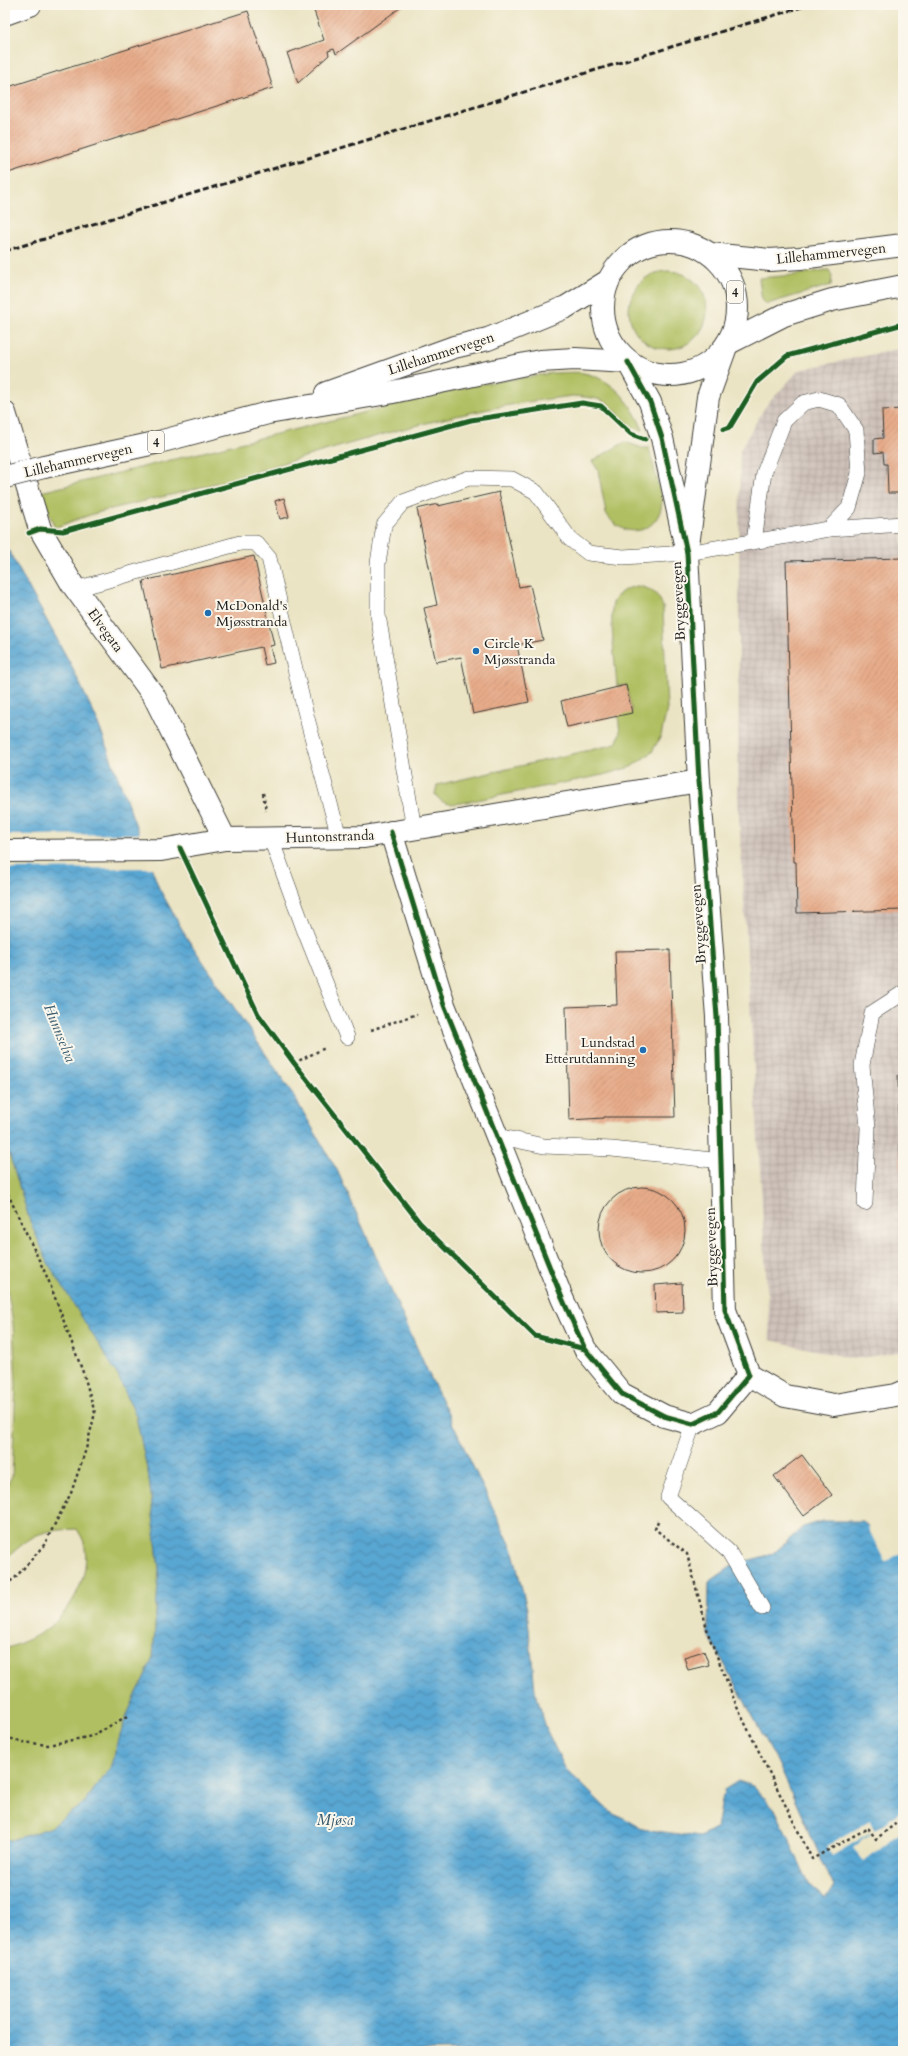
<svg xmlns="http://www.w3.org/2000/svg" width="908" height="2056" viewBox="0 0 908 2056" font-family="Cardo,serif">
<style>
.industrial{fill:url(#industrial-grid)}
.green{fill:#b0bf62;stroke:#666e3f}
.water{fill:url(#water-waves);stroke:#3a6177}
.pier{fill:#ebe4c4}
.building{fill:url(#building-hatch)}
.lines{fill:none;stroke-linecap:round;stroke-linejoin:round}
.lane-casing{stroke:#3b3a35;stroke-width:16}
.street-casing{stroke:#3b3a35;stroke-width:24}
.highway-casing{stroke:#3b3a35;stroke-width:24}
.path{stroke:#3b3a35;stroke-width:2.5;stroke-dasharray:3 3;stroke-linecap:butt}
.lane{stroke:#fff;stroke-width:15}
.street{stroke:#fff;stroke-width:22}
.highway{stroke:#fff;stroke-width:22}
.rail{stroke:#1c1c1c;stroke-width:3;stroke-dasharray:6 3;stroke-linecap:butt}
.highway-bridge-casing{stroke:#3b3a35;stroke-width:24;stroke-linecap:butt}
.highway-bridge{stroke:#fff;stroke-width:22}
.cycleway-casing{stroke:#fbf7ec;stroke-width:8}
.cycleway{stroke:#1b5e20;stroke-width:5}
.poi-dot{fill:#1f6fb2;stroke:#fbf7ec;stroke-width:1.5}
.labels{text-anchor:middle;stroke-width:4;stroke-linejoin:round;paint-order:stroke}
.shield{fill:#fbf7ec;stroke:#5f5e5a;stroke-width:1}
.shield-label{font-size:13px;font-weight:bold;fill:#1c1c1c}
.street-label{font-size:14px;fill:#1c1c1c;stroke:#fbf7ec}
.poi-label{font-size:14px;fill:#1c1c1c;stroke:#fbf7ec;text-anchor:start}
.water-label{font-size:15px;font-style:italic;fill:#375a6e;stroke:#fbf7ec}
</style>
<defs>
<pattern id="industrial-grid" width="8" height="8" patternUnits="userSpaceOnUse"><rect width="8" height="8" fill="#cec1ba"/><path d="M0 4h8M4 0v8" fill="none" stroke="#b0a59f"/></pattern>
<pattern id="water-waves" width="16" height="10" patternUnits="userSpaceOnUse"><rect width="16" height="10" fill="#59a6d2"/><path d="M0 5q4-4 8 0t8 0" fill="none" stroke="#4986aa"/></pattern>
<pattern id="building-hatch" width="6" height="6" patternUnits="userSpaceOnUse"><rect width="6" height="6" fill="#e7ac8a"/><path d="M-1 1l2-2M0 6l6-6M5 7l2-2" fill="none" stroke="#c69376"/></pattern>
</defs>
<rect width="100%" height="100%" fill="#fbf7ec"/>
<filter id="ink" filterUnits="userSpaceOnUse"><feTurbulence type="fractalNoise" baseFrequency=".025" numOctaves="2"/><feDisplacementMap in="SourceGraphic" scale="8" xChannelSelector="R" yChannelSelector="G"/><feConvolveMatrix kernelMatrix="1 2 1 2 8 2 1 2 1" color-interpolation-filters="sRGB"/></filter>
<filter id="wash" filterUnits="userSpaceOnUse"><feTurbulence type="fractalNoise" baseFrequency=".012" numOctaves="4" result="noise"/><feDisplacementMap in="SourceGraphic" scale="16" xChannelSelector="R" yChannelSelector="G"/><feGaussianBlur stdDeviation="0.9" result="paint"/><feColorMatrix in="noise" values="0 0 0 0 0 0 0 0 0 0 0 0 0 0 0 0 0 1.4 0 .05"/><feComposite in="paint" operator="in"/></filter>
<g filter="url(#wash)">
<rect width="100%" height="100%" fill="#ebe4c4"/>
<path class="industrial" d="M903,348V1351L854,1359L770,1340L738,799L740,450L765,407L799,370Z"/>
<g class="green">
<path d="M826,270H829L832,276L831,285L767,304L762,301L759,278L795,275Z"/>
<circle cx="668" cy="310" r="39"/>
<path d="M553,373C564,373 577,371 588,374C616,382 632,404 643,430C627,430 618,409 605,402C595,397 584,397 573,396C449,409 329,451 209,485C159,500 104,506 55,528L41,492L475,385Z"/>
<path d="M625,442L642,448H649L662,499C662,533 623,543 606,513L598,470L592,461Z"/>
<path d="M637,586C651,588 659,594 663,607L667,709L661,736L652,752L631,767L603,775L467,802C454,804 443,807 435,794L437,785L612,745L617,742L620,733L618,715L632,712L626,685L617,686C616,671 609,615 613,603C618,592 626,588 637,586Z"/>
<path d="M5,1140L30,1221L117,1374L136,1416L149,1478L159,1569L153,1658L126,1717L110,1768L84,1803L49,1828L12,1840H5V1649C22,1643 40,1636 54,1623C75,1604 91,1572 84,1543C83,1538 79,1533 77,1529C36,1531 36,1533 5,1559V1489L12,1476L16,1385L13,1323L5,1276Z"/>
</g>
<path class="water" d="M5,544L70,663L96,718L159,888L187,938L292,1093L337,1170L427,1370L512,1548L527,1609L535,1690L547,1731L565,1768L606,1808L642,1829L700,1837L717,1828L724,1790L738,1781L753,1786L776,1811L809,1884L825,1898L834,1887L776,1759L708,1634L709,1582L735,1564L773,1554L803,1527L823,1521H862L890,1545L903,1548V2051H5V1840H12L49,1828L84,1803L110,1768L126,1717L153,1658L159,1569L149,1478L136,1416L117,1374L48,1263L30,1221L5,1140Z"/>
<g class="pier">
<path d="M141,834L153,868L5,869V835Z"/>
<path d="M871,1526L891,1543L903,1546V1552L885,1562L868,1528Z"/>
<path d="M903,1809V1830L864,1861L853,1848L872,1832L832,1856L826,1846L870,1821L876,1830Z"/>
</g>
<g id="blocks">
<g class="building">
<path d="M312,5H404L336,54L334,49L328,51L329,55L298,83L287,53L324,40Z"/>
<path d="M248,11L273,88L5,174V88Z"/>
<path d="M903,409V493H888L887,464H884L883,452L874,453V439L883,438L882,410Z"/>
<path d="M499,492L519,587L530,585L543,640L517,645L529,702L473,714L461,657L436,662L424,608L437,605L417,509L438,504V506Z"/>
<path d="M284,498L289,517L280,519L275,501Z"/>
<path d="M254,556L274,645L270,646L274,663L265,665L261,647L162,669L143,581Z"/>
<path d="M903,558V910L797,913L796,862H794L786,561Z"/>
<path d="M626,685L632,713L567,727L561,701Z"/>
<path d="M670,950L675,1117H604V1118L569,1120L566,1007L617,1005L615,951Z"/>
<path d="M898,1075H903V1218H902Z"/>
<circle cx="642" cy="1230" r="43"/>
<path d="M682,1283L683,1312L656,1313L655,1285Z"/>
<path d="M802,1455L832,1495L804,1516L774,1476Z"/>
<path d="M704,1651L709,1665L688,1670L684,1657Z"/>
</g>
</g>
</g>
<g filter="url(#ink)">
<use href="#blocks" fill-opacity="0" stroke="#3b3a35" stroke-width="1"/>
<g class="lines">
<g class="lane-casing">
<g id="lane">
<path d="M829,529L903,524"/>
<path d="M76,589L240,543H256L269,558L304,707L339,837"/>
<path d="M414,829L378,615V563L384,525L403,502L469,478L512,479L536,492L570,539L588,553L623,557L687,553L829,529L849,508L859,473L856,430L839,405L819,399L803,403L784,421L764,473L754,541"/>
<path d="M271,839L304,929L347,1037"/>
<path d="M497,1136L544,1146L612,1149L721,1161"/>
<path d="M865,1203L868,1128L862,1065L872,1013L903,993"/>
<path d="M693,1424L668,1497L729,1552L762,1608"/>
</g>
</g>
<g class="street-casing">
<g id="street">
<path d="M5,14L30,5"/>
<path d="M5,413L40,529L72,584L154,696L225,839"/>
<path d="M689,538L708,397L727,344"/>
<path d="M391,832L444,1005L562,1298L585,1349L622,1394L664,1416L693,1424L718,1412L749,1375L725,1310L717,1017L699,781L687,553L662,438L650,402L628,362"/>
<path d="M5,851L161,850L225,839L364,837L699,781"/>
<path d="M749,1375L785,1396L834,1405L896,1395L903,1392"/>
</g>
</g>
<g class="highway-casing">
<g id="highway">
<circle cx="670" cy="308" r="67"/>
<path d="M710,254L770,260L800,258L903,245"/>
<path d="M727,344L784,315L832,300L903,286"/>
<path d="M326,393L454,347L488,339L566,307L608,281"/>
<path d="M44,467L155,443L268,413L388,393L540,361L575,359L628,362"/>
</g>
</g>
<g class="path">
<path d="M725,8L736,5"/>
<path d="M263,793L266,811"/>
<path d="M371,1030L417,1014"/>
<path d="M294,1063L325,1048"/>
<path d="M5,1188L48,1279L84,1375L95,1413L86,1449L71,1493L44,1545L15,1578L5,1585"/>
<path d="M658,1521L655,1529L687,1554L709,1636L737,1707L812,1859L868,1828L876,1839L903,1818"/>
<path d="M5,1737L23,1742L48,1745L92,1736L129,1715"/>
</g>
<use href="#lane" class="lane"/>
<use href="#street" class="street"/>
<use href="#highway" class="highway"/>
<path class="rail" d="M5,251L808,5"/>
<g class="highway-bridge-casing">
<path id="highway-bridge" d="M5,477L44,467"/>
</g>
<use href="#highway-bridge" class="highway-bridge"/>
<g class="cycleway-casing">
<g id="cycleway">
<path d="M724,429L730,427L757,382L787,356L903,324"/>
<path d="M29,533L40,529L63,531L471,420L582,403L601,406L631,434L645,439"/>
<path d="M391,832L444,1005L562,1298L585,1349L622,1394L664,1416L693,1424L718,1412L749,1375L725,1310L717,1017L699,781L687,553L662,438L650,402L628,362"/>
<path d="M180,848L258,1014L294,1063L420,1223L535,1336L585,1349"/>
</g>
</g>
<use href="#cycleway" class="cycleway"/>
</g>
</g>
<g class="poi-dot">
<circle cx="208" cy="613" r="4"/>
<circle cx="476" cy="651" r="4"/>
<circle cx="643" cy="1050" r="4"/>
</g>
<g class="labels">
<g class="shield">
<rect x="727" y="281" width="16" height="22" rx="3"/>
<rect x="148" y="431" width="16" height="22" rx="3"/>
</g>
<g class="shield-label">
<text x="735" y="297">4</text>
<text x="156" y="447">4</text>
</g>
<g class="street-label">
<text transform="translate(831 253) rotate(-6)" y="5">Lillehammervegen</text>
<text transform="translate(441 353) rotate(-18)" y="5">Lillehammervegen</text>
<text transform="translate(78 460) rotate(-13)" y="5">Lillehammervegen</text>
<text transform="translate(678 601) rotate(-93)" y="5">Bryggevegen</text>
<text transform="translate(106 630) rotate(54)" y="5">Elvegata</text>
<text transform="translate(330 836) rotate(-2)" y="5">Huntonstranda</text>
<text transform="translate(698 924) rotate(-94)" y="5">Bryggevegen</text>
<text transform="translate(711 1247) rotate(-92)" y="5">Bryggevegen</text>
</g>
<g class="poi-label">
<text x="216" y="610">McDonald's<tspan x="216" dy="16">Mjøsstranda</tspan></text>
<text x="484" y="648">Circle K<tspan x="484" dy="16">Mjøsstranda</tspan></text>
<text x="635" y="1047" text-anchor="end">Lundstad<tspan x="635" dy="16">Etterutdanning</tspan></text>
</g>
<g class="water-label">
<text transform="translate(60 1033) rotate(68)" y="5">Hunnselva</text>
<text x="335" y="1825">Mjøsa</text>
</g>
</g>
<rect width="908" height="2056" fill="none" stroke="#fbf7ec" stroke-width="20"/>
</svg>
